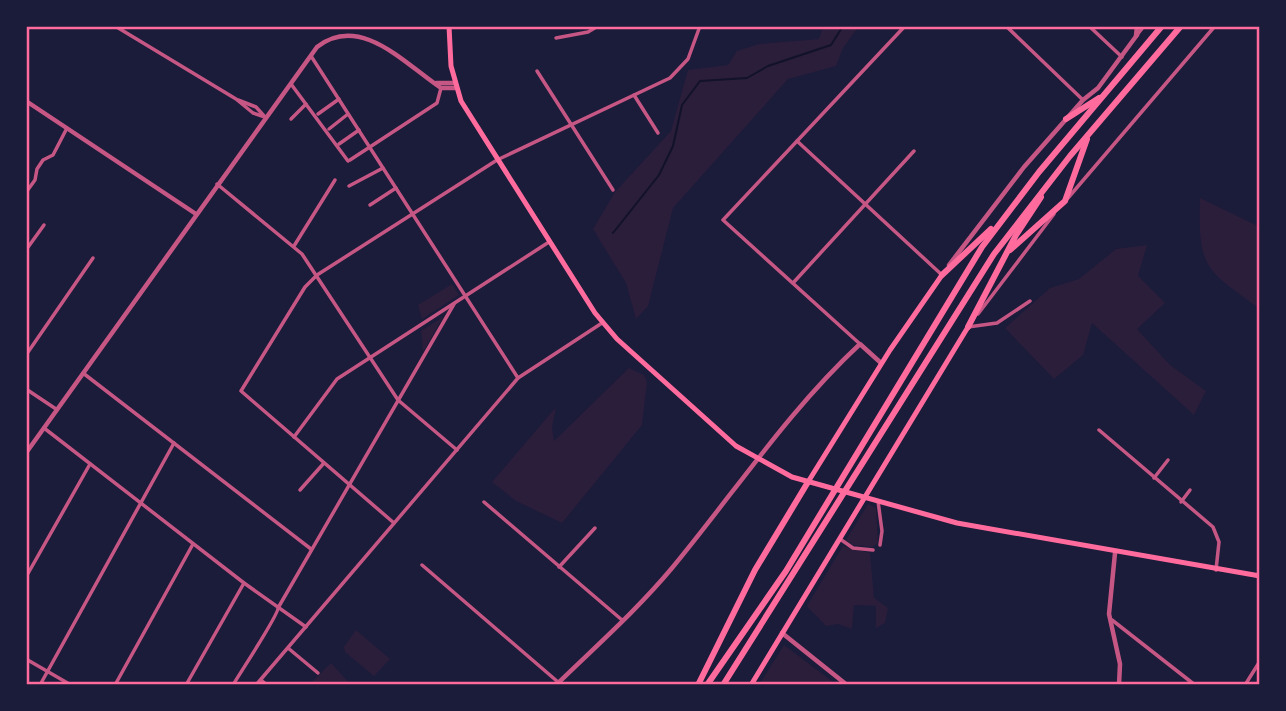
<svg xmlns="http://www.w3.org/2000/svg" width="1286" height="711" viewBox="0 0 1286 711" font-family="'Fira Sans',sans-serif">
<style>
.green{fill:#2a1e3b}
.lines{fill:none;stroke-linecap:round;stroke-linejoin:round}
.stream{stroke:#12122b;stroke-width:2}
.minor{stroke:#c65784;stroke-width:3.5}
.tertiary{stroke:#c65784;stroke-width:4.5}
.secondary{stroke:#ff6b9d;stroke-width:5}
.motorway{stroke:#ff6b9d;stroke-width:6}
.neatline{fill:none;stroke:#ff6b9d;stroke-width:2.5}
</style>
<rect width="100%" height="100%" fill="#1b1b3a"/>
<g class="green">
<path d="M823,26H859L843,48L836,66L788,79L673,208L648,306L636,319L626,283L593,229L615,192L671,131L688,70L728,65L737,51L759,44L819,39Z"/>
<path d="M1200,198L1260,227V309C1205,269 1198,269 1200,198Z"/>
<path d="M1147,245L1138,276L1165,303L1137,329L1170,365L1206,391L1194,415L1092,323L1083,355L1054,379L1005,328L1050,288L1079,279L1116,249Z"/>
<path d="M452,284L459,295L422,319L418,305Z"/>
<path d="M443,317L423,352L421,331Z"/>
<path d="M629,368L644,375L647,382L642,425L562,523L516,501L492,482L556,407L552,427L554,441Z"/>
<path d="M868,504L876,508L878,543L872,547L853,545L846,540Z"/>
<path d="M843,546L870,553L874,598L888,608L885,623L876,628V606L854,605L852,629L838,624L826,626L807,606Z"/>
<path d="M356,630L390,659L374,676L345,652L344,647Z"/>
<path d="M784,645L837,685H759Z"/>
<path d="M331,663L351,685H309Z"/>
</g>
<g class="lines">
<path class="stream" d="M613,233L659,175L673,146L682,105L700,81L747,78L768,66L831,45L843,26"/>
<g class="minor">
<path d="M115,26L236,99L253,113L265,117"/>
<path d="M1006,26L1083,100"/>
<path d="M1089,26L1122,57"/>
<path d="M1137,35L1144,26"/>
<path d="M556,38L588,32L598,26"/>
<path d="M311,56L518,378"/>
<path d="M537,71L613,190"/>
<path d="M291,84L348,161"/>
<path d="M634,95L658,133"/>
<path d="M238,100L256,107L265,117"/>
<path d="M318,114L339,99"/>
<path d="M291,119L306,104"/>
<path d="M329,129L348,114"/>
<path d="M797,141L942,275"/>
<path d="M339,144L359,130"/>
<path d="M350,160L437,103L441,88"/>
<path d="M217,184L302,254L398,400L457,450"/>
<path d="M349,186L383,168"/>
<path d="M27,191L35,180L37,169L43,160L53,155L67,128"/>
<path d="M1068,198L1215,26"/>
<path d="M370,205L396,188"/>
<path d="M294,246L335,180"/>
<path d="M26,250L44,225"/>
<path d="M793,283L914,151"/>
<path d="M978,314L1054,214"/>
<path d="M968,327L997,323L1030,301"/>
<path d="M860,344L723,220L905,26"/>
<path d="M26,355L93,258"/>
<path d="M83,373L311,549"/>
<path d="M26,389L56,409"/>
<path d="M44,428L244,583L306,627"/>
<path d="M1099,430L1213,527L1219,542L1216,570"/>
<path d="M294,437L337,379L549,242"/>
<path d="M1154,478L1168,460"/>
<path d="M300,490L324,463"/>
<path d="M878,501L882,531L880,545"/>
<path d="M484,502L622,620"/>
<path d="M1181,502L1190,490"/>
<path d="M394,523L241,391L305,287L317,275L497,160L670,78L688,59L700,26"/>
<path d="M840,539L853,548L873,550"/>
<path d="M422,565L558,682"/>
<path d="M559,567L595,528"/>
<path d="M26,577L90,464"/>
<path d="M1112,620L1195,685"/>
<path d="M288,648L318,673"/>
<path d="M26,659L71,685"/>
<path d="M261,680L267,685"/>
<path d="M40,685L174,443"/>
<path d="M115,685L193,544"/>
<path d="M186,685L244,583"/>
<path d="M233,685C240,673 279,614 278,608L454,304"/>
<path d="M256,685L518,378L602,323"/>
<path d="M1245,685L1260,661"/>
</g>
<g class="tertiary">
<path d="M1136,36L1137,26"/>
<path d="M436,83H454"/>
<path d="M26,101L196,214"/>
<path d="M949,265L1024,167L1083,100L1098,88L1137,35"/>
<path d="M26,453L317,47C360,13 405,64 441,88H456"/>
<path d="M1115,553L1109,614L1120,664L1119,685"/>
<path d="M782,633L847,685"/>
<path d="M556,685C595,647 637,610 672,568C735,492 788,411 860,344L881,363"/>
</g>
<g class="secondary">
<path d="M449,26L451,66L461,101L595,313L617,339L736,446L792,477L957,523L1260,576"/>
<path d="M808,482L890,350L942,275"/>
<path d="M751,685L968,327"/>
</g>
<g class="motorway">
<path d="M1066,119L1099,98"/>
<path d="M1010,250L1065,201L1087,139"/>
<path d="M942,275L991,229"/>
<path d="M968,327L1016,235L1041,197"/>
<path d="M698,685L755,570L808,482"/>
<path d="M707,685L786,571L982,247L1039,172L1162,26"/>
<path d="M723,685L994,254L1070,156L1181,26"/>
</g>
</g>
<rect width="1286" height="711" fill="none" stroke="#1b1b3a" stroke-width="56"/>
<rect x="28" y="28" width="1230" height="655" class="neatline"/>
</svg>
